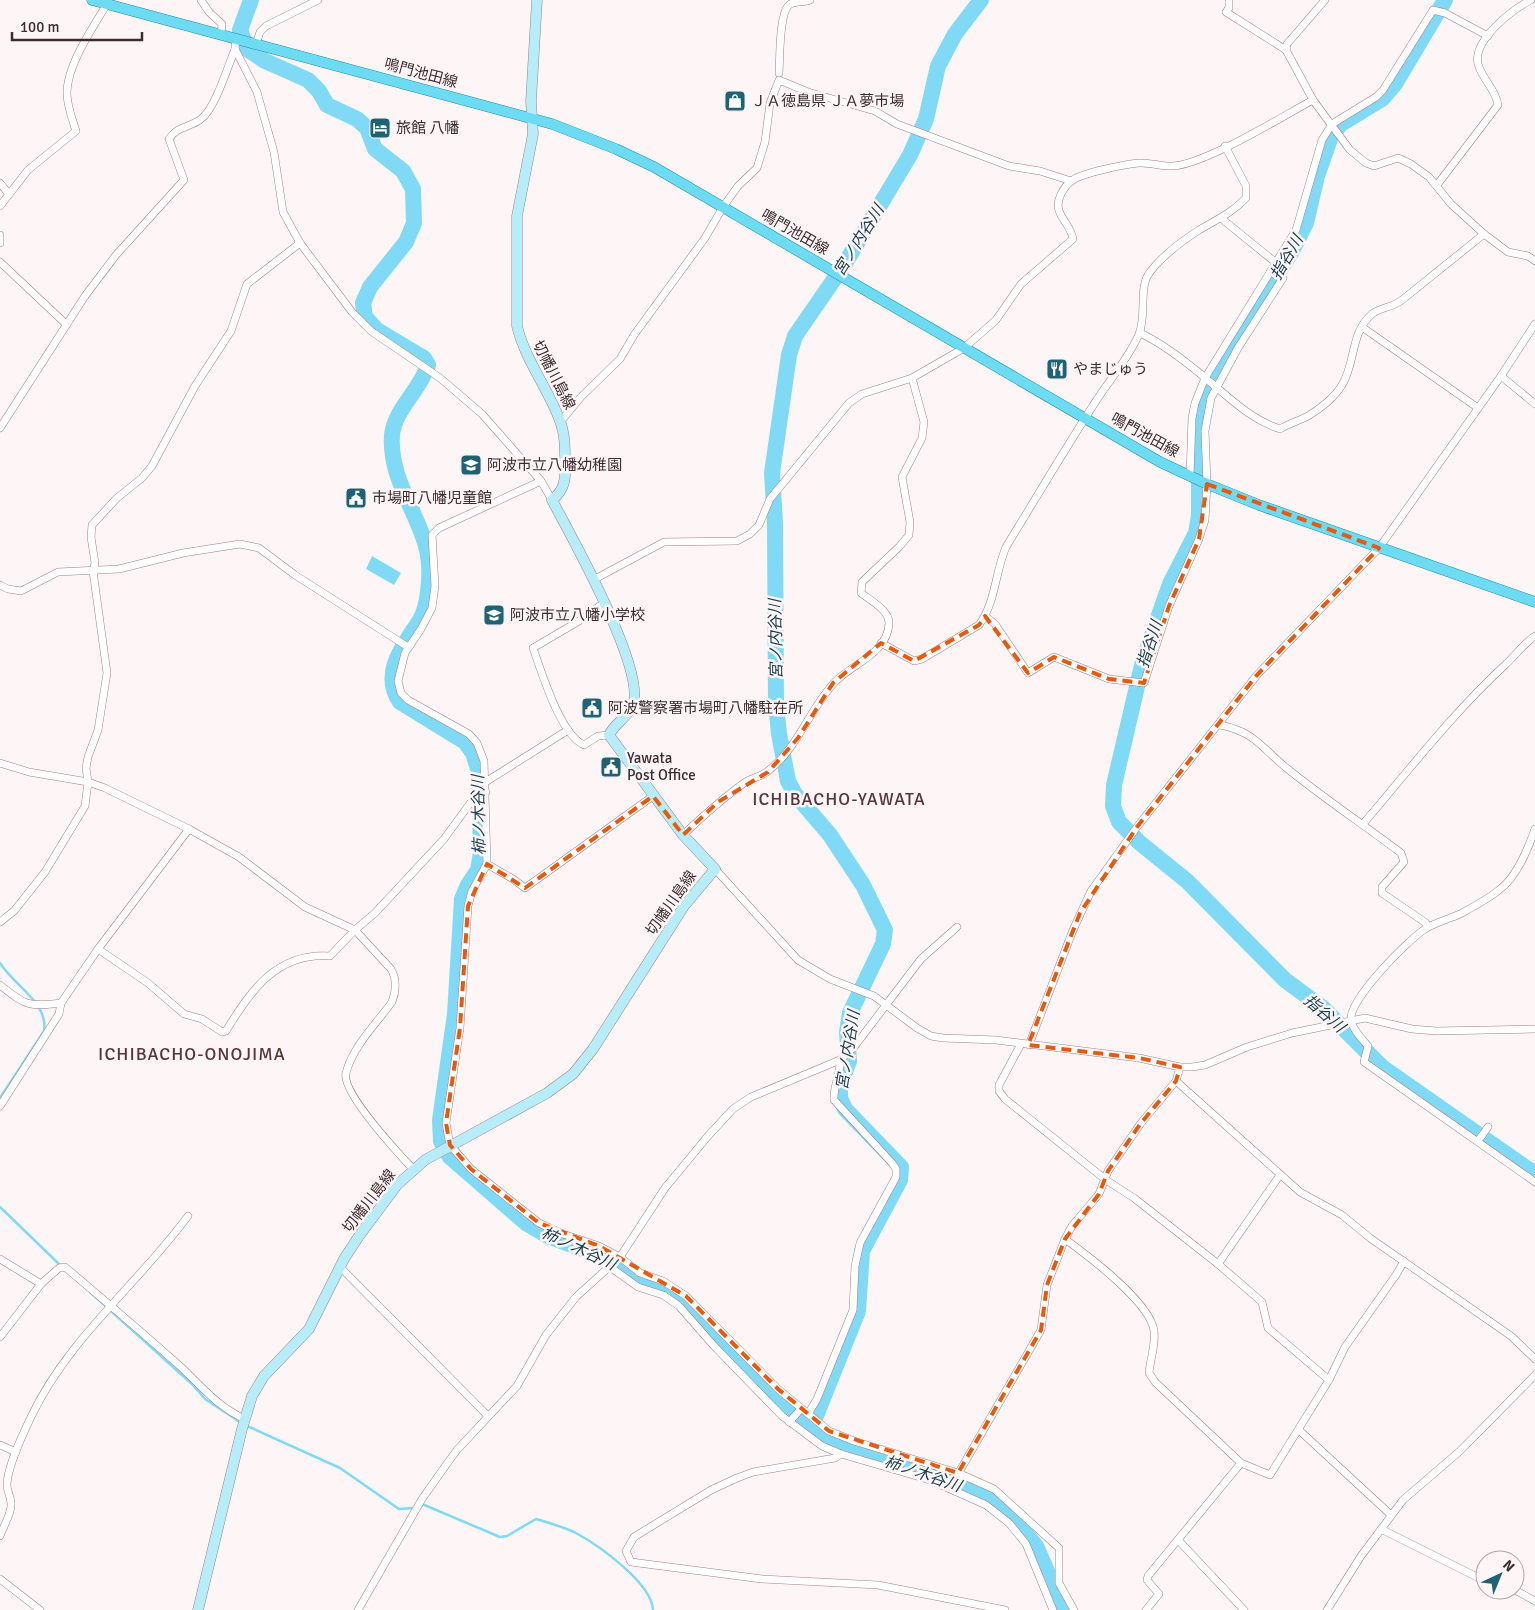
<svg xmlns="http://www.w3.org/2000/svg" width="1535" height="1610" viewBox="0 0 1535 1610" font-family="Signika,'Noto Sans JP',sans-serif">
<style>
.water{fill:#80daf6}
.lines{fill:none;stroke-linecap:round;stroke-linejoin:round}
.stream{stroke:#80daf6;stroke-width:2.5}
.river{stroke:#80daf6;stroke-width:16}
.minor-casing{stroke:#a57d84;stroke-width:8}
.secondary-casing{stroke:#a57d84;stroke-width:11}
.primary-casing{stroke:#1d8faa;stroke-width:11}
.minor{stroke:#fff;stroke-width:7}
.secondary{stroke:#b6edf9;stroke-width:10}
.primary{stroke:#6ddcf3;stroke-width:10}
.marked{fill:none;stroke:#e8590c;stroke-width:4;stroke-dasharray:10 6;stroke-linejoin:round}
.labels{text-anchor:middle;stroke-width:5;stroke-linejoin:round;paint-order:stroke}
.street-label{font-size:15px;fill:#3e2d30;stroke:#fef5f6}
.poi-label{font-size:15px;fill:#3e2d30;stroke:#fef5f6;text-anchor:start}
.water-label{font-size:16px;font-style:italic;fill:#19424e;stroke:#fef5f6}
.quarter-label{font-size:18px;letter-spacing:1px;fill:#57353b;stroke:#fef5f6}
</style>
<rect width="100%" height="100%" fill="#fef5f6"/>
<path class="water" d="M372,556L401,573L394,585L366,569Z"/>
<g class="lines">
<g class="stream">
<path d="M0,963C13,985 49,1003 44,1031L0,1098"/>
<path d="M0,1207L60,1265"/>
<path d="M90,1292L193,1385L205,1399L240,1422"/>
<path d="M245,1425L340,1468L399,1509L413,1508"/>
<path d="M422,1504L500,1537L507,1536L536,1519C549,1523 564,1527 576,1533C598,1545 652,1583 653,1610"/>
</g>
<g class="river">
<path d="M251,0L240,30L247,49L265,61L308,80L319,91L327,105L357,119L367,128L375,149L403,171L413,189L414,223L406,242L370,287L363,303L365,317L377,330L424,358L428,365C420,391 395,408 392,435C389,477 416,510 426,546C430,561 430,577 428,592C427,600 424,613 420,620C404,645 380,673 400,702L465,742L473,753L479,772L481,853L478,870L468,885L462,899L455,1014L440,1120L441,1141L450,1157L526,1223L548,1236L609,1259L639,1280L666,1289L683,1300L731,1354L786,1408L833,1444L877,1459L938,1476L986,1496L1014,1519L1036,1546L1064,1610"/>
<path d="M1445,0L1395,84L1382,99L1341,124L1331,136L1317,176L1306,223L1292,251L1219,368L1203,399L1199,418V516L1196,533L1170,584L1143,661L1114,785L1113,806L1119,822L1140,843L1187,881L1285,980L1323,1008L1382,1067L1535,1174"/>
<path d="M811,1428L858,1311L862,1251L900,1180L901,1167L845,1109L840,1098V1086L849,1061L847,1032L850,1013L883,944L885,930L863,885L830,835L795,794L788,781L779,734L776,703L775,523L772,473L789,355L795,336L844,265L910,155L926,119L938,66L955,34L981,0"/>
</g>
<g class="minor-casing">
<g id="minor">
<path d="M201,0L209,12L222,24L221,34"/>
<path d="M1229,0V8L1226,12L1286,50L1313,100L1350,150L1366,163L1374,166L1398,158L1411,164L1429,177L1451,204L1484,234L1508,252L1528,256L1535,261"/>
<path d="M236,38L235,49L257,92L264,117L274,152L283,212L300,243L352,312L371,331L440,378L482,414L541,481L552,500"/>
<path d="M256,44L260,32L266,26L318,0"/>
<path d="M1286,50L1287,44L1325,0"/>
<path d="M779,73C780,58 779,17 788,6C793,0 803,3 810,0"/>
<path d="M0,183L8,193"/>
<path d="M1437,185L1498,105C1496,90 1484,81 1479,67C1469,43 1512,9 1531,0"/>
<path d="M0,206L28,170L76,131C72,118 67,106 67,93C67,65 93,27 107,4"/>
<path d="M1222,219L1275,262"/>
<path d="M0,235V243"/>
<path d="M0,262L66,324"/>
<path d="M1362,327L1478,408"/>
<path d="M1140,333C1164,344 1189,364 1210,382C1233,401 1252,420 1280,429C1289,423 1299,421 1308,416C1320,409 1335,397 1342,385C1356,362 1350,333 1372,314C1380,307 1392,308 1402,300L1484,234"/>
<path d="M1501,376L1535,404"/>
<path d="M561,421L581,397L620,359L634,335L705,238L723,207L738,186L757,168L765,142L770,103L779,80L808,92L875,111L897,124L1009,166L1040,171L1071,181"/>
<path d="M0,428L85,296L116,255L184,180L169,139C177,126 189,128 201,119C215,109 228,66 235,49"/>
<path d="M1190,476L1192,418L1195,403L1205,378L1296,230L1322,140L1332,124L1376,97L1383,90L1433,10L1445,13L1488,36"/>
<path d="M541,481L439,528L432,535L435,586L432,608L421,629L405,653L398,681L401,693L408,700L469,734L477,743L484,761L487,864L472,891L468,906L460,1028L446,1123L450,1145L471,1169L539,1223L563,1234L599,1246L620,1257L640,1273L663,1281L686,1296L778,1389L829,1431L854,1441L958,1473L994,1489L1059,1548V1583L1074,1610"/>
<path d="M593,580L664,542L737,541L750,534L759,525L770,499L849,403L862,394L912,378L964,348L996,320L1021,284L1073,239C1070,221 1051,214 1061,194C1063,190 1068,183 1073,180C1082,173 1126,164 1139,163C1150,162 1162,167 1173,166C1206,164 1281,117 1313,100"/>
<path d="M0,585L8,589L21,591L58,572L119,569L183,553L240,544L259,548L295,575L408,647"/>
<path d="M605,602L579,621L533,648C542,673 560,734 584,745L598,736L609,735"/>
<path d="M985,616L995,624L1028,673L1054,657L1109,679L1144,683L1169,606L1199,539L1205,520L1207,484L1205,431L1211,398L1238,348L1283,278L1270,272"/>
<path d="M881,643L914,661L922,659L979,625C996,602 995,572 1006,547C1036,498 1065,449 1096,401C1110,379 1129,358 1139,334C1147,315 1138,287 1150,272C1162,256 1182,241 1199,230C1216,220 1232,213 1246,198V186L1225,146"/>
<path d="M1220,725C1256,732 1262,749 1289,770C1325,799 1364,825 1401,853L1404,862L1382,887V893L1426,923L1427,927"/>
<path d="M0,763L29,772L88,782L105,788L189,829L239,857L305,907L355,930L391,969C397,979 396,992 392,1002C376,1024 353,1046 346,1073C341,1092 399,1154 413,1169"/>
<path d="M487,781L568,730"/>
<path d="M1363,824C1409,770 1453,713 1505,665C1516,655 1523,644 1535,636"/>
<path d="M1535,829C1528,849 1517,877 1499,890C1488,899 1473,907 1460,914C1449,919 1436,922 1425,929C1408,940 1347,1001 1351,1021C1353,1030 1362,1039 1368,1046L1364,1062L1535,1182"/>
<path d="M683,835C703,816 722,799 744,783C751,778 761,777 768,771C798,748 809,710 834,683C851,664 888,654 889,623C889,610 870,600 861,593L862,582L899,547L909,535L910,522L902,477L922,438L924,422L912,378"/>
<path d="M487,864L513,879L525,888L653,796"/>
<path d="M715,869L798,960L830,979L874,996L917,1028L931,1036L943,1038L996,1040L1139,1058L1180,1067H1192L1205,1065L1247,1047L1292,1033L1365,1018L1412,1029L1436,1031L1535,1029"/>
<path d="M0,922L14,911L45,872L85,806L88,782L86,768L88,757L98,730L107,673L93,571L95,563L91,537L92,525L117,498L142,478L152,466L195,386L231,331L247,284L300,243"/>
<path d="M98,949L148,983L184,1014L202,1019L222,1032L226,1031C250,991 277,952 330,956L355,930L375,913L444,839L474,798L486,792"/>
<path d="M0,985C26,1006 29,1007 61,1003"/>
<path d="M1021,1044L999,1085V1091L1005,1099L1106,1180L1134,1198L1218,1264L1262,1302L1268,1328L1329,1380"/>
<path d="M1029,1045L1073,930L1091,891L1137,827L1257,675L1379,548L1501,376L1535,324"/>
<path d="M1176,1081L1300,1192L1342,1215L1370,1238L1511,1336L1535,1359"/>
<path d="M0,1106L59,1014L61,1003L98,949L189,829"/>
<path d="M1478,1141L1488,1127"/>
<path d="M1065,1239C1087,1255 1151,1303 1154,1331C1156,1344 1150,1360 1149,1373L1155,1382L1241,1463L1270,1475L1329,1380L1345,1347L1396,1275L1404,1261"/>
<path d="M0,1259L41,1284L59,1268L65,1267C104,1300 143,1333 181,1367C201,1386 219,1408 245,1419"/>
<path d="M1218,1264L1280,1175"/>
<path d="M340,1267L488,1416"/>
<path d="M610,1267L638,1287L663,1295L679,1306L714,1346L782,1416L822,1446L841,1454L930,1480L986,1505L1009,1523L1026,1544L1053,1610"/>
<path d="M0,1337L41,1284"/>
<path d="M808,1414L817,1399L853,1310L855,1266L860,1243L896,1177V1169L892,1163L834,1100C833,1086 841,1074 840,1060"/>
<path d="M789,1422L801,1409"/>
<path d="M1299,1430L1391,1515"/>
<path d="M0,1445L16,1452"/>
<path d="M841,1454L835,1458L753,1472L737,1478L711,1490L634,1537L626,1551L631,1562L762,1579L878,1585L1005,1610"/>
<path d="M950,1488L1041,1330L1047,1285L1065,1239L1072,1226L1099,1194L1108,1171L1141,1123L1176,1081L1180,1067"/>
<path d="M1381,1529L1485,1581"/>
<path d="M0,1536C3,1527 12,1513 11,1504C11,1497 7,1491 7,1485C7,1467 23,1434 31,1417C67,1340 138,1284 188,1216"/>
<path d="M1179,1541L1244,1610"/>
<path d="M0,1579L40,1610"/>
<path d="M1515,1590L1535,1601"/>
<path d="M358,1610L422,1499L446,1465L457,1450L517,1386L546,1335L576,1297L620,1257L665,1188L708,1136L733,1109L751,1097L840,1060L854,1047L921,959L957,927"/>
<path d="M1146,1610L1159,1594L1147,1580L1148,1576L1241,1463"/>
<path d="M1327,1610L1361,1556L1403,1500L1460,1451L1535,1375"/>
</g>
</g>
<g class="secondary-casing">
<path id="secondary" d="M198,1610L242,1429L252,1396L264,1376L309,1329L344,1259L359,1236L397,1185L425,1160L547,1093L573,1074L593,1049L684,906L715,869L683,835L609,735C615,723 628,717 633,705C646,669 571,536 552,500C565,490 566,478 565,462C565,448 565,434 560,421C548,388 525,360 517,326V216L533,134L531,101L537,0"/>
</g>
<g class="primary-casing">
<path id="primary" d="M92,0L552,124L616,149L654,167L1160,462L1207,484L1259,505L1535,602"/>
</g>
<use href="#minor" class="minor"/>
<use href="#secondary" class="secondary"/>
<use href="#primary" class="primary"/>
</g>
<path class="marked" d="M1207,484L1379,548L1257,675L1137,827L1080,913L1028,1045L1139,1058L1180,1067L1176,1081L1141,1123L1108,1171L1099,1194L1065,1239L1047,1285L1041,1330L958,1473L829,1431L778,1389L686,1296L599,1246L539,1223L471,1169L450,1145L446,1123L460,1028L468,906L487,864L525,888L653,796L683,835L718,802L768,772L798,738L833,683L881,643L914,661L979,625L985,616L1028,673L1054,657L1109,679L1144,683L1169,606L1199,539Z"/>
<defs>
<g id="shop-square" transform="scale(1.125)"><rect x="-9" y="-9" width="18" height="18" rx="4" fill="#1e6274" stroke="#fef5f6"/><path d="M-5-2.5h2.3a2.7 3.5 0 0 1 5.4 0H5L5.5 6h-11ZM-1.5-2.5h3a1.5 2.3 0 0 0-3 0Z" fill="#fff"/></g>
<g id="hotel-square" transform="scale(1.125)"><rect x="-9" y="-9" width="18" height="18" rx="4" fill="#1e6274" stroke="#fef5f6"/><path d="M-6-4.5h1.5V1H6V5H4.5V3h-9V5H-6ZM-4 0a1.8 1.8 0 1 1 3.6 0ZM.5 0V-2.5h3Q6-2.5 6 0Z" fill="#fff"/></g>
<g id="restaurant-square" transform="scale(1.125)"><rect x="-9" y="-9" width="18" height="18" rx="4" fill="#1e6274" stroke="#fef5f6"/><path d="M-5-6h1v4h1v-4h1v4h1v-4h1v5L-1.5 .5V6h-2V.5L-5-1ZM5-6V6H3V1.5H1.5Q1.5-4 5-6Z" fill="#fff"/></g>
<g id="school-square" transform="scale(1.125)"><rect x="-9" y="-9" width="18" height="18" rx="4" fill="#1e6274" stroke="#fef5f6"/><path d="M0-5L7-2L0 1L-7-2ZM-4 1L0 2.5L4 1V4Q0 6-4 4Z" fill="#fff"/></g>
<g id="civic-square" transform="scale(1.125)"><rect x="-9" y="-9" width="18" height="18" rx="4" fill="#1e6274" stroke="#fef5f6"/><path d="M-.6-6.5H3V-4.5H.6V-3L4-1V1h2V6H-6V1h2V-1L-.6-3ZM-1.2 2.5V6h2.4V2.5Z" fill="#fff"/></g>
</defs>
<g fill-rule="evenodd">
<use href="#shop-square" x="735" y="101"/>
<use href="#hotel-square" x="380" y="128"/>
<use href="#restaurant-square" x="1057" y="369"/>
<use href="#school-square" x="471" y="465"/>
<use href="#civic-square" x="356" y="498"/>
<use href="#school-square" x="494" y="615"/>
<use href="#civic-square" x="592" y="708"/>
<use href="#civic-square" x="611" y="767"/>
</g>
<g class="labels">
<g class="street-label">
<text transform="translate(421 73) rotate(15)" y="5">鳴門池田線</text>
<text transform="translate(795 232) rotate(30)" y="5">鳴門池田線</text>
<text transform="translate(554 375) rotate(63)" y="5">切幡川島線</text>
<text transform="translate(1145 435) rotate(29)" y="5">鳴門池田線</text>
<text transform="translate(671 903) rotate(-55)" y="5">切幡川島線</text>
<text transform="translate(369 1201) rotate(-52)" y="5">切幡川島線</text>
</g>
<g class="poi-label">
<text x="751" y="106">ＪＡ徳島県 ＪＡ夢市場</text>
<text x="396" y="133">旅館 八幡</text>
<text x="1073" y="374">やまじゅう</text>
<text x="487" y="470">阿波市立八幡幼稚園</text>
<text x="372" y="503">市場町八幡児童館</text>
<text x="510" y="620">阿波市立八幡小学校</text>
<text x="608" y="713">阿波警察署市場町八幡駐在所</text>
<text x="627" y="763">Yawata<tspan x="627" dy="17">Post Office</tspan></text>
</g>
<g class="water-label">
<text transform="translate(858 240) rotate(-58)" y="6">宮ノ内谷川</text>
<text transform="translate(1286 257) rotate(-60)" y="6">指谷川</text>
<text transform="translate(775 639) rotate(-91)" y="6">宮ノ内谷川</text>
<text transform="translate(1149 644) rotate(-72)" y="6">指谷川</text>
<text transform="translate(478 815) rotate(-91)" y="6">柿ノ木谷川</text>
<text transform="translate(1325 1013) rotate(41)" y="6">指谷川</text>
<text transform="translate(847 1050) rotate(-81)" y="6">宮ノ内谷川</text>
<text transform="translate(579 1248) rotate(25)" y="6">柿ノ木谷川</text>
<text transform="translate(923 1473) rotate(19)" y="6">柿ノ木谷川</text>
</g>
<g class="quarter-label">
<text x="839" y="805">ICHIBACHO-YAWATA</text>
<text x="192" y="1060">ICHIBACHO-ONOJIMA</text>
</g>
</g>
<g transform="translate(1500 1575) rotate(44)"><circle r="24" fill="#fef5f6" stroke="#b1a5a7"/>
<path d="M0-4L9 19L0 12L-9 19Z" fill="#1e6274"/>
<text y="-8" font-size="14" font-weight="bold" text-anchor="middle" fill="#3e2d30">N</text>
</g>
<path d="M12 32v8h130v-8" fill="none" stroke="#3e2d30" stroke-width="2.5"/>
<text x="20" y="32" font-size="15" fill="#3e2d30" stroke="#fef5f6" stroke-width="4" paint-order="stroke">100 m</text>
</svg>
